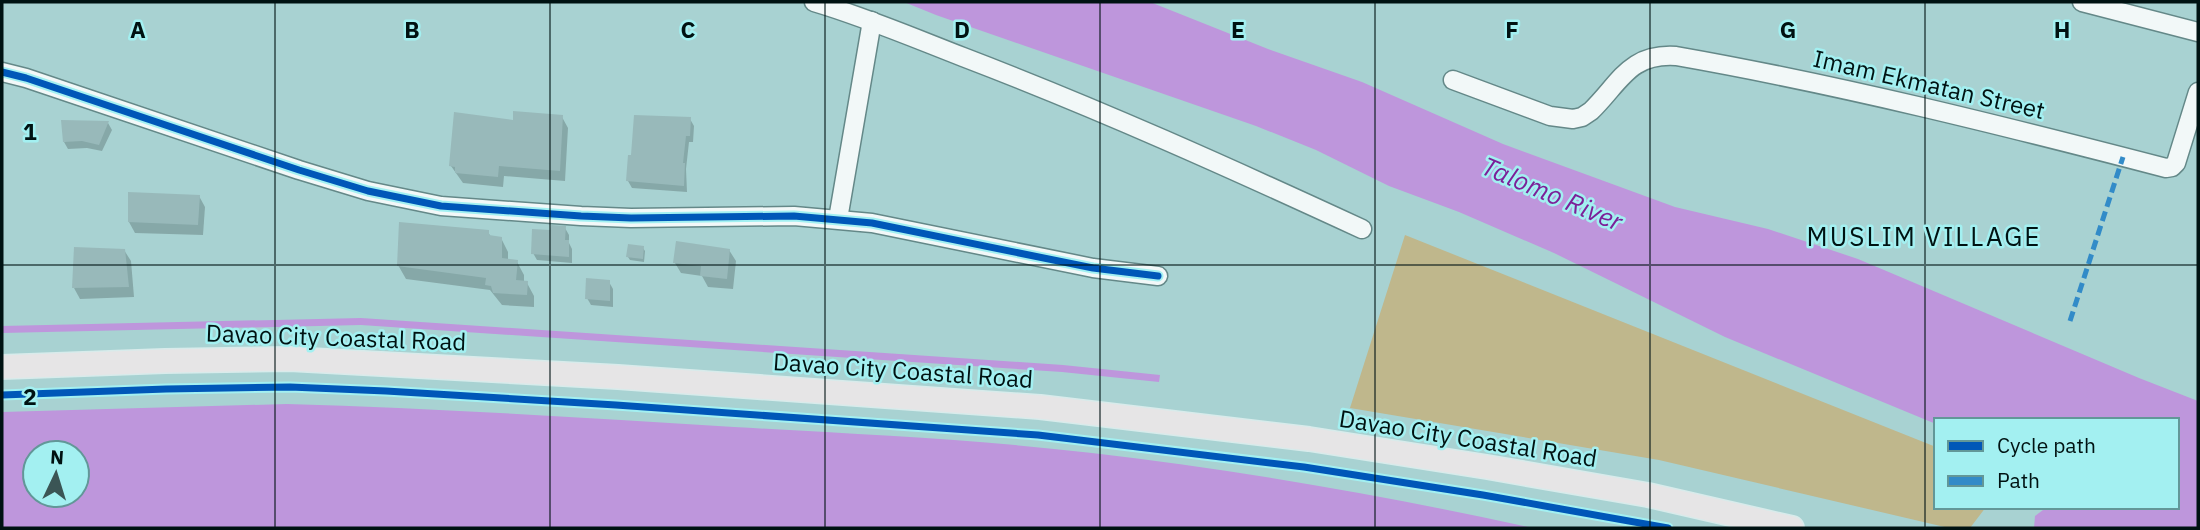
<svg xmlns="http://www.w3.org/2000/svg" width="2200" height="530" viewBox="0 0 2200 530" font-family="'IBM Plex Sans',sans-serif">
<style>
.green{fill:#bfb78c}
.water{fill:#be96dc;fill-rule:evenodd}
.shadow{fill:#0003}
.building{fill:#98b9ba}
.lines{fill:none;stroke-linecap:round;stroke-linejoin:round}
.minor-casing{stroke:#648888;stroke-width:21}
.major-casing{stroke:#d8ebeb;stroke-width:26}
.minor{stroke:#f2f8f8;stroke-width:18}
.major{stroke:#e6e5e6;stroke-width:23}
.quiet{stroke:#328bc8;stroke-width:5;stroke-dasharray:10 5;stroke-linecap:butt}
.cycleway-casing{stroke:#a3f0f1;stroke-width:11}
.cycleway{stroke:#0057b8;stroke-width:7}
.grid{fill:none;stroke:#001212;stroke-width:2;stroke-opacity:0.55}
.labels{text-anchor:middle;stroke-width:5;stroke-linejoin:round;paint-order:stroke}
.street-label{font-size:24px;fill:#001212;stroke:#a3f0f1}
.water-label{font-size:26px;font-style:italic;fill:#7c2098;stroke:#a3f0f1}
.neighbourhood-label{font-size:26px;letter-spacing:2px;fill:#001212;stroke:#a3f0f1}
.grid-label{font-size:23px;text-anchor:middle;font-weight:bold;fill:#001212;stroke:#a3f0f1;stroke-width:5;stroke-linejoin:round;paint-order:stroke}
</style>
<rect width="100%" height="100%" fill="#a8d2d2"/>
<path class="green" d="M1405,235L1936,447V507H1986L1970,528H1949L1659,460L1350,408Z"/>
<g class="water">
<path d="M904,2H1150L1268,49L1362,82L1503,144L1675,207L1768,229L1858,259L2139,378L2198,401V528H2034L2035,516L2047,507H2177V420H1936V424L1725,337L1554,253L1459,212L1389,186L1316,150L1256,126L936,15Z"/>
<path d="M361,318L1063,365L1160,375L1159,382L1062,372L361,325L2,333V326Z"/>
<path d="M287,404C436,408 585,418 734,427C853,434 973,439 1092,453C1240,470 1387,496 1533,528H2V412ZM35,453H77V495H35Z"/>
</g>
<g class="shadow">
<path d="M562,117L568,128L565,181L504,176L503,187L463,183L451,166L515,122Z"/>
<path d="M690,119L694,126L693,142H689L686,169L687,192L632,188L628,181Z"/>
<path d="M108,123L112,130L102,151L87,148L68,149L64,142Z"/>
<path d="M199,196L205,207L203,235L135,233L129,222Z"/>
<path d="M565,228L569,235V243L572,249V263L537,260L533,253Z"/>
<path d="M488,232L491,237L501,238L508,252V261L517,262L524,275V282L527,283L534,296V307L502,305L490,290L406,279L398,265Z"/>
<path d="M643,248L645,251L644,262L630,260L628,257Z"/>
<path d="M124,250L131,261L134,297L80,299L74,288Z"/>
<path d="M729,250L736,261L733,289L708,287L702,276L681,273L675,263Z"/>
<path d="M609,282L613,289V307L591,305L587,298Z"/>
</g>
<g class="building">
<path d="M513,111L563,115L560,171L499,166L498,177L455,173V167L449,166L454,112L513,120Z"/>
<path d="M634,115L691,117L690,136H686L683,163H685L684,186L626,181L628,155H631Z"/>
<path d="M61,120L109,121L99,145L82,141L63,142Z"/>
<path d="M128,192L200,195L198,225L128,222Z"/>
<path d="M399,222L489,230V235L502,237V258L518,260L516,280L528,281L527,295L493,293L491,286L485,285L486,278L397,266Z"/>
<path d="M551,225L566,226L565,240H569V257L531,254L532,229L550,230Z"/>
<path d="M676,241L730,249L727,279L700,276L701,266L673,263Z"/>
<path d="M628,244L644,246L643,259L626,257Z"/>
<path d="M74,247L125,249L129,287L72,288Z"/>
<path d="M586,278L610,280V301L585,299Z"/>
</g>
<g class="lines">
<g class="minor-casing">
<g id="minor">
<path d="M814,2C865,17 914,38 963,57C1099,109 1230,168 1362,229"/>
<path d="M2082,2L2198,32"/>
<path d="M2,72L26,78L299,170L368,191L441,206L581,216L631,218L794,216L872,223L1093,268L1158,276"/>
<path d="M1453,80L1550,116L1573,119L1582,117L1591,111C1620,83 1629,53 1676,56C1841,85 2004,126 2166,168L2172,167L2176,163L2198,92"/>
<path d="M838,219L872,21"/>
</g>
</g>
<g class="major-casing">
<path id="major" d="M2,367L165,361L290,359L618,377L1040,407L1309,439L1487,467L1648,495L1792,528"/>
</g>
<use href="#minor" class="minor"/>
<use href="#major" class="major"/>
<path class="quiet" d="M2070,321L2123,157"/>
<g class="cycleway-casing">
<g id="cycleway">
<path d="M2,72L26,78L299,170L368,191L441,206L581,216L631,218L794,216L872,223L1093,268L1158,276"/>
<path d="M2,395L166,389L290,387L386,391L616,405L1038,435L1304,467L1483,495L1668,528"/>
</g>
</g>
<use href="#cycleway" class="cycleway"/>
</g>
<path class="grid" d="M275,2V528M550,2V528M825,2V528M1100,2V528M1375,2V528M1650,2V528M1925,2V528M2,265H2198"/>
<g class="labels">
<g class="street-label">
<text transform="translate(1929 85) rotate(13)" y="8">Imam Ekmatan Street</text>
<text transform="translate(336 338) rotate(2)" y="8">Davao City Coastal Road</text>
<text transform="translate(903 371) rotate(4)" y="8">Davao City Coastal Road</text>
<text transform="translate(1468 439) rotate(9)" y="8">Davao City Coastal Road</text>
</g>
<g class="water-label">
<text transform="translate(1552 194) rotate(23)" y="9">Talomo River</text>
</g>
<g class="neighbourhood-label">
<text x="1924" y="246">MUSLIM VILLAGE</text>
</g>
</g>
<g class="grid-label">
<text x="138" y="38">A</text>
<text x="412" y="38">B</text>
<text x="688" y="38">C</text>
<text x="962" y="38">D</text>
<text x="1238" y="38">E</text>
<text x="1512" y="38">F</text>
<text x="1788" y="38">G</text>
<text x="2062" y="38">H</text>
<text x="30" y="140">1</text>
<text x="30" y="405">2</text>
</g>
<rect width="2200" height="530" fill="none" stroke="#001212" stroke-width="7"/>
<rect x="1934" y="418" width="245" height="91" fill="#a3f0f1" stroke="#629798" stroke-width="2"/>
<rect x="1948" y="441" width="35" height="10" fill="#0057b8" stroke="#629798" stroke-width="2"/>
<text x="1997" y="453" font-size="21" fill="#001212">Cycle path</text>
<rect x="1948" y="476" width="35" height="10" fill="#328bc8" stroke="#629798" stroke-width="2"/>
<text x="1997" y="488" font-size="21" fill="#001212">Path</text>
<g transform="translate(56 474) rotate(4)"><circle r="33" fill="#a3f0f1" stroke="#629798" stroke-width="2"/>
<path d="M0-5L12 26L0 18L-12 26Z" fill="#3b5555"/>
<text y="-10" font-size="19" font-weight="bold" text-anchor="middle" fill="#001212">N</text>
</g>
</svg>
